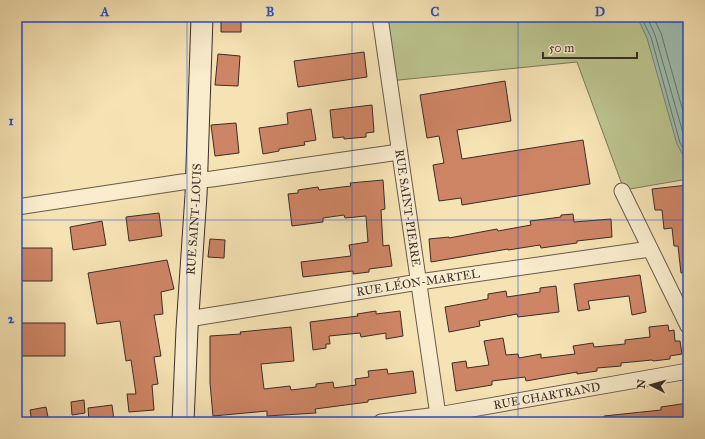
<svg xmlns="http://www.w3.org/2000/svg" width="705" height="439" font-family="'IM FELL Great Primer',serif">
<rect width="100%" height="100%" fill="#f6e3b4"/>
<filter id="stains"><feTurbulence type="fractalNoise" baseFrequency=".005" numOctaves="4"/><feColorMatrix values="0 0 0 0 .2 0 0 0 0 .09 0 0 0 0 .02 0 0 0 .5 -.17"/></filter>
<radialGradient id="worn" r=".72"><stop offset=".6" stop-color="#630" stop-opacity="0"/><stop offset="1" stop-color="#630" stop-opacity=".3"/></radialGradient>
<path fill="#bbc48e" stroke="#7b785a" d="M383,17H643L688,158V179L624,190L577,62L389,81Z"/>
<path fill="#9dbeaf" stroke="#768479" d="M637,17H688V164L677,144L647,38Z"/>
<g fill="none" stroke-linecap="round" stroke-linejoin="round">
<path stroke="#6c766b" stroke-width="1" d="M641,17L651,37L680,143L688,156
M647,17L655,35L685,140L688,146
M653,17L661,33L688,129"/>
</g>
<path fill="#ce8565" stroke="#3b2d27" d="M221,17H241V32H221Z
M364,52L367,77L298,87L294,61Z
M218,54L240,56L238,86L215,85Z
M505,81L511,121L457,130L462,159L583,140L590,184L462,205L461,198L439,201L433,165L444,163L439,136L427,138L420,95Z
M372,105L374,132L366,133V137L344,139V137L333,138L330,110Z
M311,109L316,140L304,142L305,145L279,149V151L263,154L259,128L288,124L287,113Z
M236,123L239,153L215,156L211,125Z
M383,180L385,209L381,210L383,246L389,245L392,266L369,269V272L353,274V271L303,277L301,262L351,256L349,245L368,242L366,216L345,218L344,215L323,218V222L292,226L288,194L298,193V190L318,187L319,190L342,187L351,186L350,183Z
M688,185V272L681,273L678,246H674L672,228L664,229L662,210H655L652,189Z
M159,213L162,236L129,241L126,217Z
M573,214L574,222L611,219L612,237L577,241V243L541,248L540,245L508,250V249L431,262L429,239L449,237V238L497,229L498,231L531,225L530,221L561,217V215Z
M102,221L106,245L73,250L70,227Z
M210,239L225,240L224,258L208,257Z
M17,248H52V281H17Z
M167,260L174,289L161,292L163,314L154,315L161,356L154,357L158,384L152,385L154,410L129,412L127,394H136L131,360L126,361L120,321L97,324L88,273Z
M640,275L646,312L632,315L629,296L588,301L590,309L578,311L574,284Z
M556,286L559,312L518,317L517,314L479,321L480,326L449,332L445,307L488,299V294L506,291L507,297L540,292V288Z
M376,311V314L400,311L403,336L386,339V333L361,337L360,333L329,336L330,344H326V348L313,350L310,322L358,316L357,314Z
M17,323H65V356H17Z
M668,325L669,331L674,330L675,341H680L682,354L670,356V359L653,361L652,360L621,363V366L597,368V371L577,374V372L526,381L525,377L492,381V385L456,391L452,363L466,361L467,368L489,365L484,341L503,338L506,355L518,354L519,358L541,354V358L575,354L573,346L593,343L594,347L625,344V340L650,337L649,327Z
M291,327L294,361L261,364L264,389L290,386L291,390L316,387V384L333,382L334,388L356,385L355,379L369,377L368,371L387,369L388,374L413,371L416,393L368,400V402L315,409L316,413L267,416V411L213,416L210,383V336L241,334L240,332Z
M84,400L85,413L72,415L71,402Z
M688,403V422H604V416L661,410V407Z
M112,405L114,420L89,422L88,408Z
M46,407L49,422H32L30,410Z"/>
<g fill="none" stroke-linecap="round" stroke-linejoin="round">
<g stroke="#6a5a4a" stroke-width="17">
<g id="street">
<path id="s1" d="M380,17L439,422"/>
<path d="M622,191L688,326"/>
<path d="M17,207L182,182L212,179L399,152"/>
<path id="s2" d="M188,319L419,282L650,249"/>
<path id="s3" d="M381,422L438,415L688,371"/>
</g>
</g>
<g stroke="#3b2d27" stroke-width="23">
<g id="secondary">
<path id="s4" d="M183,422L187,329L196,195L202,17"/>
</g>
</g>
<use href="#street" stroke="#f9edce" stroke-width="15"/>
<use href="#secondary" stroke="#f9edce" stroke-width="21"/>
</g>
<path fill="none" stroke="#1d4ed8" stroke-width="1" stroke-opacity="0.55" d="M187,17V422M352,17V422M518,17V422M17,220H688"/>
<g text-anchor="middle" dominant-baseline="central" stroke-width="3" stroke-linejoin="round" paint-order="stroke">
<g font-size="12" fill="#3b2d27" stroke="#f9edce">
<text stroke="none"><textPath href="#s1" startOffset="193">RUE SAINT-PIERRE</textPath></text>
<text stroke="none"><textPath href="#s4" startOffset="203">RUE SAINT-LOUIS</textPath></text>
<text stroke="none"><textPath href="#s2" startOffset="233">RUE LÉON-MARTEL</textPath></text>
<text stroke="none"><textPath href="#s3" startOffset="168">RUE CHARTRAND</textPath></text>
</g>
</g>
<rect width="705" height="439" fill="none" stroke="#f6e3b4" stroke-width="44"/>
<g transform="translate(651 385) rotate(276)" stroke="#f9edce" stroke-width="3" paint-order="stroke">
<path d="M0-3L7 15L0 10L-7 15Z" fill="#3b2d27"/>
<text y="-6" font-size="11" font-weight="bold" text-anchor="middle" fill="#3b2d27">N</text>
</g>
<path d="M543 52v6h94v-6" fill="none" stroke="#3b2d27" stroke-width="2"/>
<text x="549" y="52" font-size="12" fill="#3b2d27" stroke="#f9edce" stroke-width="3" paint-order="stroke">50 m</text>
<rect x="22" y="22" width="661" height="395" fill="none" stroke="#1d4ed8" stroke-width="1.5"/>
<g font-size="13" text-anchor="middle" font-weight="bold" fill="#1d4ed8">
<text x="105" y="16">A</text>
<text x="270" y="16">B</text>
<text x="435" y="16">C</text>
<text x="600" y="16">D</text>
<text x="11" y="125">1</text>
<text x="11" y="323">2</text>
</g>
<rect width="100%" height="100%" filter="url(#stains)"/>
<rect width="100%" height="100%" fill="url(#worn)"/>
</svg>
